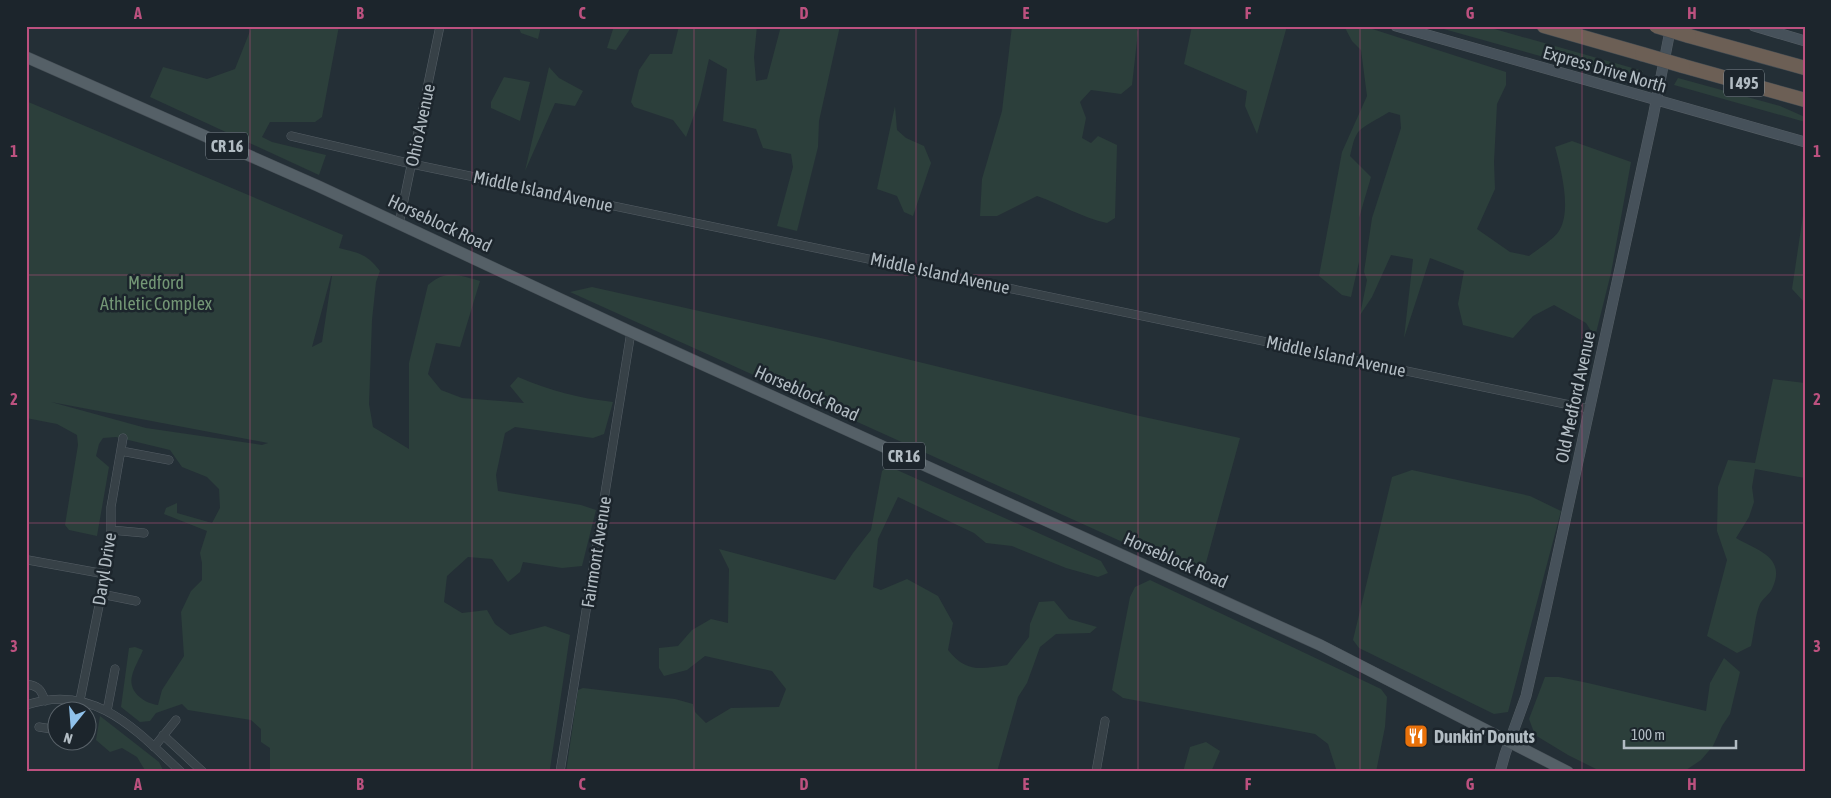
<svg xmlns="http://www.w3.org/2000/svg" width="1831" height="798" font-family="'Asap Condensed',sans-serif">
<rect width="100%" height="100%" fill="#242f36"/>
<path fill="#2c3f3b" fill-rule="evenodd" d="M252,26H339L322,117L315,122H270L262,137L272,142L326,155L319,175L150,97L163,67L207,79L235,69Z
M518,26H541L538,39L521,33Z
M614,26H632L616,50L607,48Z
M679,26H757L754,57L756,81L767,79L781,26H840L819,121L818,147L797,231L777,226L793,167L791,154L763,148L756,129L723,121L727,69L709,59L700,99L686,137L673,120L634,107L631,102L639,70L650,54H672Z
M1012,26H1135L1138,32L1132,85L1121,94L1091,90L1080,102L1086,118L1082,138L1091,143L1098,136L1117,145L1115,218L1107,223C1082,218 1061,204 1037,196L997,216H980L982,179L1002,111Z
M1192,26H1287L1257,134L1245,106L1247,91L1184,64Z
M1344,26H1363L1506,72V85L1497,104L1494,162L1495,189L1477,229L1510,252L1529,256C1537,250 1554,239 1559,231C1572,211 1561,169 1555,147L1572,141L1631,162L1611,273L1595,337L1586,323L1554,305L1533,316L1513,338L1463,325L1458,304L1464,271L1430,258L1404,338L1413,259L1391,255L1372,297L1360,315L1367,280L1364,272L1372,218L1401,128L1400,115L1389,112C1382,117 1360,127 1357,134C1353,140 1352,149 1350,156L1371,177L1359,218V262L1351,297L1342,295L1319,276L1342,152L1367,96L1361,50L1352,41Z
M1433,26H1484L1643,71L1640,84Z
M549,67L559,78L583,91L575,106L555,103L525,171Z
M504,77L530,82L520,121L491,108V102Z
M1678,78L1780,106L1805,117V122L1674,85Z
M26,101L343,235L339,248C359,253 367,254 380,271L376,282L372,320L369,404L373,427L409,449V363L428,285C446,269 459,275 480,281L460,347L436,343L428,374L441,390L462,398L524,403L510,386L518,377C551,391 578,398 613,402L604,434L593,438L515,427L505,433L496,475L498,491L581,505L596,510L582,566L562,568L523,562L520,572L508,582L492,559L468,557L447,576L444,602L462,613L487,610L495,624L510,635L545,626L570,635L550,769L547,772H270V748L261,742V729L251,720L188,710L182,704L156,713L150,721L140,722L121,707L129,648L135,647L143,650C140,658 134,667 132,676C128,692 144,703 158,705L162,690L184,656L181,612L191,591L202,580V563L200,553L207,531L164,514L166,508L177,503V513L212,523L220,508L219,489L207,477L182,467L170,450L116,437L103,438L99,444L96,456L109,467L97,536L69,530L65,525L78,445L77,435L57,424L26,418ZM332,276L322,342L312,347L331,276ZM51,402L268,443L262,445L146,428Z
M895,106L897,130L906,138L924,146L931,163L913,216L904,212L897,196L877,189Z
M1805,202V303L1792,289Z
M592,287L825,339L1135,415L1240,438L1204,570L1180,568L570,292Z
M1773,379L1805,383V478L1755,469L1752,487L1754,502L1749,517L1736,538C1758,551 1787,557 1772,589C1769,595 1762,599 1760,604C1755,615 1754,634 1751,646L1737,653L1707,636L1727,560L1717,531L1718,487L1728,460L1755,463Z
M885,468L897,470L1101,561L1108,573L1098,577L1066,568L1012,546L986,543L974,533L898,497L878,539L873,587L881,590L907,579L938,596L953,623L948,650C966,673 981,669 1007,665L1029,637L1030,624L1039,602L1054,601L1069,619L1097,627L1090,633L1056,634L1040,647L1027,683L1018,697L997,772H566L578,690L583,688L675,699L693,704L695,712L706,723L731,708L779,707L786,689L772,671L705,656L687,670L664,676L659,668V648L678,646L692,630L711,619L728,623L729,569L719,549L835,580L853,553L871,530L882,471Z
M1412,470L1530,496L1561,511L1508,712L1494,714L1359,648L1353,640L1392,477Z
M1150,580L1381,689L1387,697L1385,727L1376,772H1337L1328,744L1315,734L1123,698L1112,690L1130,597L1135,587Z
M1724,658L1740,672L1730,714L1722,726L1713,746L1701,760L1683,772H1602L1568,755L1535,735L1529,719L1545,677H1559L1588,683L1706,711L1710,683Z
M100,716L159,762L164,772H146L137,757L122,748L110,752L96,740Z
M1206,742L1220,751L1211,772H1183L1190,747Z"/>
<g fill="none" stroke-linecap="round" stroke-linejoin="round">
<g stroke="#555e65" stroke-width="9">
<path id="street" d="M291,136L412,164L1589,409
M399,224L440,26
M121,451L169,460
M111,530L144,533
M28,560L105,574
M101,594L136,601
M26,684C38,686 41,689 45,701
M80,700L107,566L111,530V507L123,438
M26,705C94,682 136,730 181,772
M107,711L115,669
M39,727L58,730
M163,735L203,772
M154,747L176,720
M560,772L631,332
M1096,772L1105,721"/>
</g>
<g stroke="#555e65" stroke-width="11">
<path id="secondary" d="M1396,26L1805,142
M1754,26L1805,41
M1500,772L1505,754L1526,696L1545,613L1653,117L1671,26"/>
</g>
<g stroke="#434c53" stroke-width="12">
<path id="primary" d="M26,57L318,186L631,332L1320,645L1568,772"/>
</g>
<g stroke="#424b52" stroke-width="15">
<path id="highway" d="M1544,26L1642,54
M1689,36L1805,68
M1683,66L1805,100"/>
</g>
<use href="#street" stroke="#374147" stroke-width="8"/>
<use href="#secondary" stroke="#46515a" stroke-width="10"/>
<use href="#primary" stroke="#556067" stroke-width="11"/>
<use href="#highway" stroke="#6c5f55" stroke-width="14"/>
<g stroke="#424b52" stroke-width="15" stroke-linecap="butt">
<path id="highway-bridge" d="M1656,26L1689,36
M1642,54L1683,66"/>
</g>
<use href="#highway-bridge" stroke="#6c5f55" stroke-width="14"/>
</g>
<path fill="none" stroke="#bc517f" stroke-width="1" stroke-opacity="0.55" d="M250,26V772M472,26V772M694,26V772M916,26V772M1138,26V772M1360,26V772M1582,26V772M26,275H1805M26,523H1805"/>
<defs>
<g id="restaurant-square" transform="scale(1.25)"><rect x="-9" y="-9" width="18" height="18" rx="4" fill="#e8710a" stroke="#1c252c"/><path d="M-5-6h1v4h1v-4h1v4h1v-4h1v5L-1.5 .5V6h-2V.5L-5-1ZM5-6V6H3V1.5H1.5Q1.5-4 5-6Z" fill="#fff"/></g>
</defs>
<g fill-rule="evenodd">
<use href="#restaurant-square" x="1416" y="736"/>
</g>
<g text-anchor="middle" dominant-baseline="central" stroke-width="5" stroke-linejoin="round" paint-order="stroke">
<g fill="#1c252c" stroke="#858f96" stroke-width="1">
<rect x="1724" y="69.5" width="40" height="27" rx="4"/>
<rect x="206" y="132.5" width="42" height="27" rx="4"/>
<rect x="883" y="442.5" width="42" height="27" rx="4"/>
</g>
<g font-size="16" font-weight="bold" fill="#b2bcc3">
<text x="1744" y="83">I 495</text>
<text x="227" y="146">CR 16</text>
<text x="904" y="456">CR 16</text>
</g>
<g font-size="18" fill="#b2bcc3" stroke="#1c252c">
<text transform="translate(1605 69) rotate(16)">Express Drive North</text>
<text transform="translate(420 125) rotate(-78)">Ohio Avenue</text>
<text transform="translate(543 191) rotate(12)">Middle Island Avenue</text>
<text transform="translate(440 223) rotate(25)">Horseblock Road</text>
<text transform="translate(940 273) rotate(12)">Middle Island Avenue</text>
<text transform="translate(1336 356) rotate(12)">Middle Island Avenue</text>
<text transform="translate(807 393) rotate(24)">Horseblock Road</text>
<text transform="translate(1575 397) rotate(-78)">Old Medford Avenue</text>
<text transform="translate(596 552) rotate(-81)">Fairmont Avenue</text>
<text transform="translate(1176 560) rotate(24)">Horseblock Road</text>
<text transform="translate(104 569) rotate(-81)">Daryl Drive</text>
</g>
<g font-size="18" fill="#739675" stroke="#1c252c">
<text x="156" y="282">Medford<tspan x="156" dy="21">Athletic Complex</tspan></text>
</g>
<g font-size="18" font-weight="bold" fill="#b2bcc3" stroke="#1c252c" text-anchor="start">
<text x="1434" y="736">Dunkin' Donuts</text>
</g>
</g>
<rect width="1831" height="798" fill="none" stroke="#1c252c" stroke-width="55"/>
<g transform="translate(72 726) rotate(197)"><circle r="24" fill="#1c252c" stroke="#586168"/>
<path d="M0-4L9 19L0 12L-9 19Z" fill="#90c2eb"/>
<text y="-8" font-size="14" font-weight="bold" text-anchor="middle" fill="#b2bcc3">N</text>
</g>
<path d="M1624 740v8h112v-8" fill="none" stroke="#b2bcc3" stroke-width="2.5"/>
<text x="1631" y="740" font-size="15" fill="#b2bcc3" stroke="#1c252c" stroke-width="4" paint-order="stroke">100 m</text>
<rect x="28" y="28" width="1776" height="742" fill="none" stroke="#bc517f" stroke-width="2"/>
<g font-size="16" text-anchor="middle" font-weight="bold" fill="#bc517f">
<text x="138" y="19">A</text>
<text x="360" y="19">B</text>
<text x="582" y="19">C</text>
<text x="804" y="19">D</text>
<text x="1026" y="19">E</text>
<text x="1248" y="19">F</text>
<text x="1470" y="19">G</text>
<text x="1692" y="19">H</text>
<text x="14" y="157">1</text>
<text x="1817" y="157">1</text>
<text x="14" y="405">2</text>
<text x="1817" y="405">2</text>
<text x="14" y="652">3</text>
<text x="1817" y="652">3</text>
<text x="138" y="790">A</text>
<text x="360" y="790">B</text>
<text x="582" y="790">C</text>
<text x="804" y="790">D</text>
<text x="1026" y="790">E</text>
<text x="1248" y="790">F</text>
<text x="1470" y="790">G</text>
<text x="1692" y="790">H</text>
</g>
</svg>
